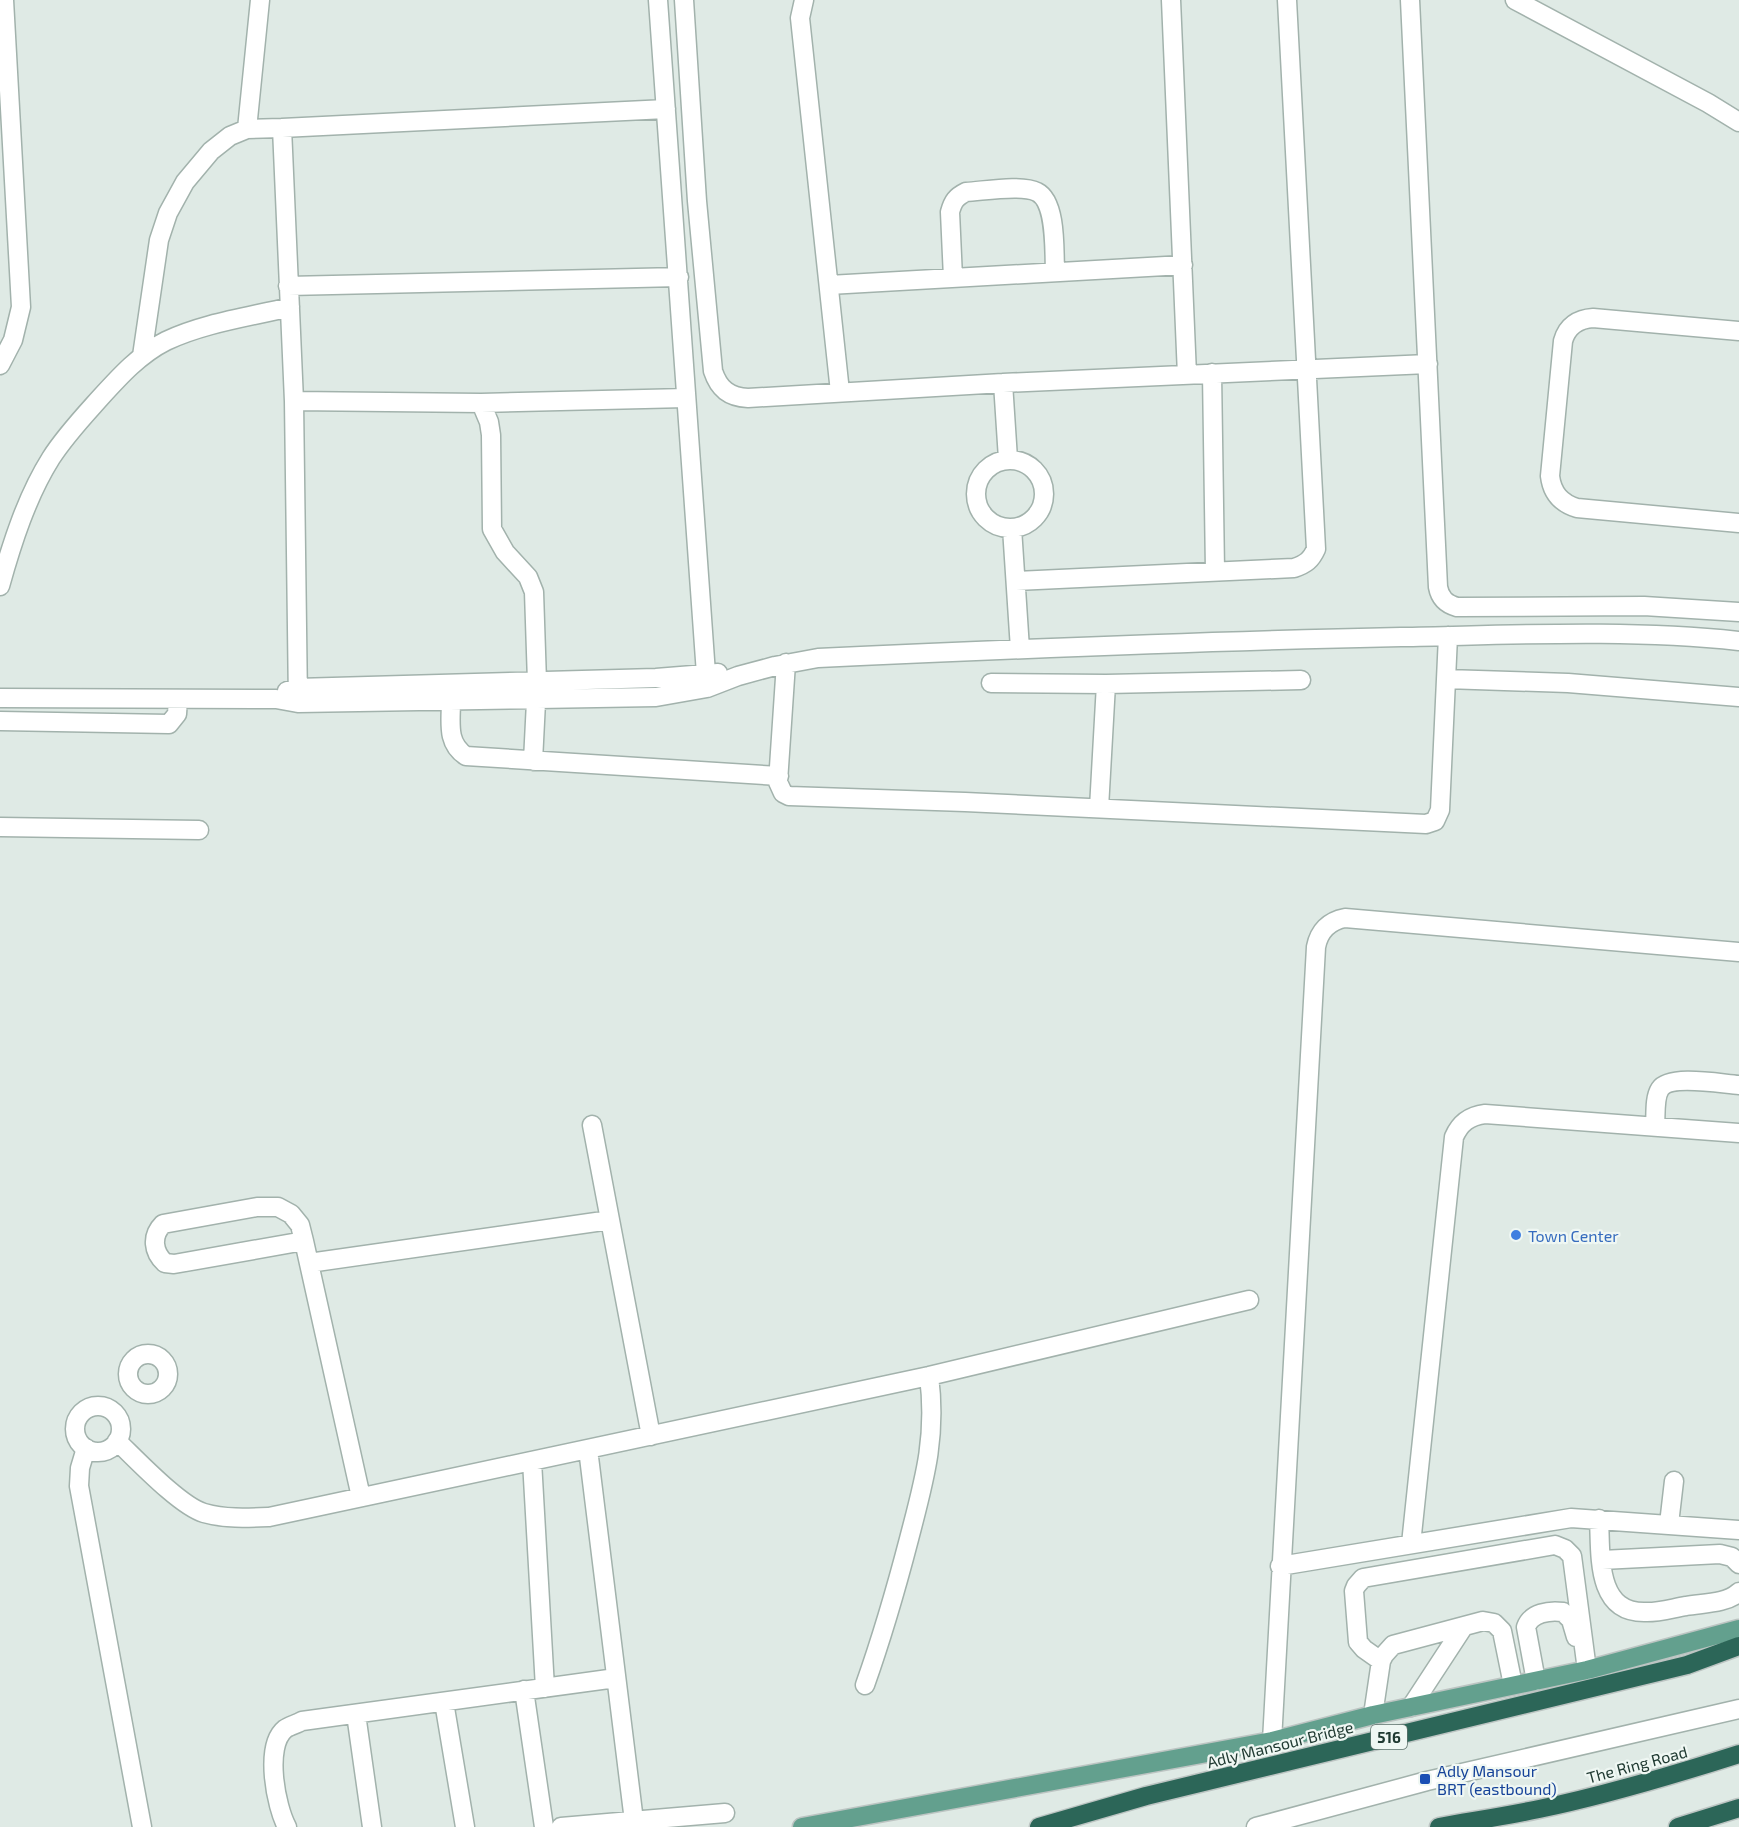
<svg xmlns="http://www.w3.org/2000/svg" width="1739" height="1827" font-family="'Exo 2',sans-serif">
<rect width="100%" height="100%" fill="#dfeae5"/>
<g fill="none" stroke-linecap="round" stroke-linejoin="round">
<g stroke="#a2b2ac" stroke-width="21">
<path id="minor" d="M658,0L706,674
M684,0L697,201L713,371C719,389 729,397 748,398L1003,383L1428,364
M804,0L800,18L840,392
M1171,0L1187,375
M1410,0L1438,587C1440,598 1446,604 1457,607L1644,606L1739,612
M1515,0L1708,103L1739,122
M282,128L666,109
M247,129L260,0
M953,278L950,212C953,201 956,197 966,192C984,191 1022,184 1037,192C1057,202 1054,252 1055,272
M829,285L1183,265
M288,286L679,277
M1739,331L1593,318C1578,319 1567,326 1563,341L1550,476C1552,493 1561,503 1577,508L1739,523
M142,356L159,240L168,213L185,182L211,151L230,136L247,129L282,128L294,401L298,703
M0,365L13,340L21,307L4,0
M1212,373L1215,571
M1003,383L1008,459
M294,401L481,403L686,398
M481,403L489,422L491,435L492,529L505,552L528,577L534,592L537,682L533,761
M976 494a34 34 0 1 1 68 0a34 34 0 1 1-68 0Z
M1012,528L1020,649
M1016,581L1294,568C1306,564 1311,560 1316,549L1287,0
M0,586C12,543 27,496 51,458C65,436 83,417 100,398C120,376 140,354 166,341C204,323 249,317 290,307
M786,663L778,782L783,793L789,796L965,802L1426,824L1435,821L1440,810L1448,636
M1446,679L1568,683L1739,697
M991,683L1106,684L1301,680
M287,691L297,688L656,678L718,673
M0,698L276,699L298,703L656,697L707,688L738,676L775,666L818,658C1013,649 1207,641 1401,637C1514,635 1626,629 1739,641
M451,700C451,722 446,743 466,756L779,776
M0,721L169,724L177,714L178,699
M1099,808L1106,684
M0,827L199,830
M592,1125L651,1436
M1655,1127C1656,1116 1654,1098 1660,1089C1670,1074 1722,1084 1739,1085
M304,1241L174,1264L165,1263C153,1252 151,1236 163,1224L257,1207H278L291,1214L300,1225L304,1241L361,1497
M309,1263L610,1220
M128 1374a20 20 0 1 1 40 0a20 20 0 1 1-40 0Z
M75 1429a23 23 0 1 1 46 0a23 23 0 1 1-46 0Z
M117,1441C136,1459 180,1506 204,1513C225,1519 246,1518 269,1517L929,1376L1249,1300
M86,1448L80,1468L79,1486L142,1827
M588,1449L634,1821
M532,1461L545,1688
M1599,1519C1601,1553 1595,1612 1644,1612C1658,1613 1673,1608 1686,1606C1702,1603 1726,1604 1739,1592
M1669,1524L1674,1481
M1411,1544L1454,1137C1460,1123 1469,1116 1485,1114L1739,1133
M1602,1560L1720,1554L1732,1557L1739,1564
M1280,1566L1571,1518L1739,1530
M1381,1661L1364,1649L1358,1642L1354,1591L1356,1586L1363,1578L1555,1545L1565,1549L1572,1556L1587,1670
M1536,1681L1526,1627C1531,1613 1549,1610 1563,1612L1571,1620L1576,1637
M865,1685C882,1637 896,1589 909,1539C924,1481 937,1438 929,1376
M524,1690L544,1827
M444,1702L465,1827
M1411,1707L1464,1626
M356,1714L372,1827
M1373,1715L1381,1661L1384,1655L1393,1645L1483,1621L1494,1623L1502,1631L1513,1685
M1272,1741L1316,947C1319,931 1329,921 1345,918L1739,952
M287,1827C276,1807 264,1746 285,1729C289,1726 297,1724 302,1721L616,1678
M561,1827L725,1813
M1256,1827L1427,1781L1739,1709"/>
</g>
<g stroke="#bcc4c2" stroke-width="21">
<path id="major" d="M802,1827L1272,1741L1373,1715L1587,1670L1739,1629"/>
</g>
<g stroke="#bcc4c2" stroke-width="21">
<path id="highway" d="M1039,1827L1146,1796L1687,1665L1739,1646
M1439,1827C1472,1821 1506,1816 1539,1809C1607,1795 1673,1775 1739,1754
M1678,1827L1739,1808"/>
</g>
<use href="#minor" stroke="#fff" stroke-width="18"/>
<use href="#major" stroke="#63a08e" stroke-width="18"/>
<use href="#highway" stroke="#2c6658" stroke-width="18"/>
</g>
<circle fill="#3f7fe0" stroke="#eff7f3" stroke-width="2" cx="1516" cy="1235" r="6"/>
<rect fill="#1a4fb4" stroke="#eff7f3" stroke-width="2" x="1419" y="1773" width="12" height="12" rx="3"/>
<g text-anchor="middle" dominant-baseline="central" stroke-width="4.5" stroke-linejoin="round" paint-order="stroke">
<rect fill="#eff7f3" stroke="#5e736c" stroke-width="1.5" x="1371" y="1725" width="36" height="24" rx="4.5"/>
<g font-size="15" font-weight="bold" fill="#203a32">
<text x="1389" y="1737">516</text>
</g>
<g font-size="16" fill="#366cbe" stroke="#eff7f3" text-anchor="start">
<text x="1528" y="1235">Town Center</text>
</g>
<g font-size="16" fill="#203a32" stroke="#eff7f3">
<text transform="translate(1280 1744) rotate(-14)">Adly Mansour Bridge</text>
<text transform="translate(1637 1764) rotate(-15)">The Ring Road</text>
</g>
<g font-size="16" fill="#164399" stroke="#eff7f3" text-anchor="start">
<text x="1437" y="1770">Adly Mansour<tspan x="1437" dy="18">BRT (eastbound)</tspan></text>
</g>
</g>
</svg>
